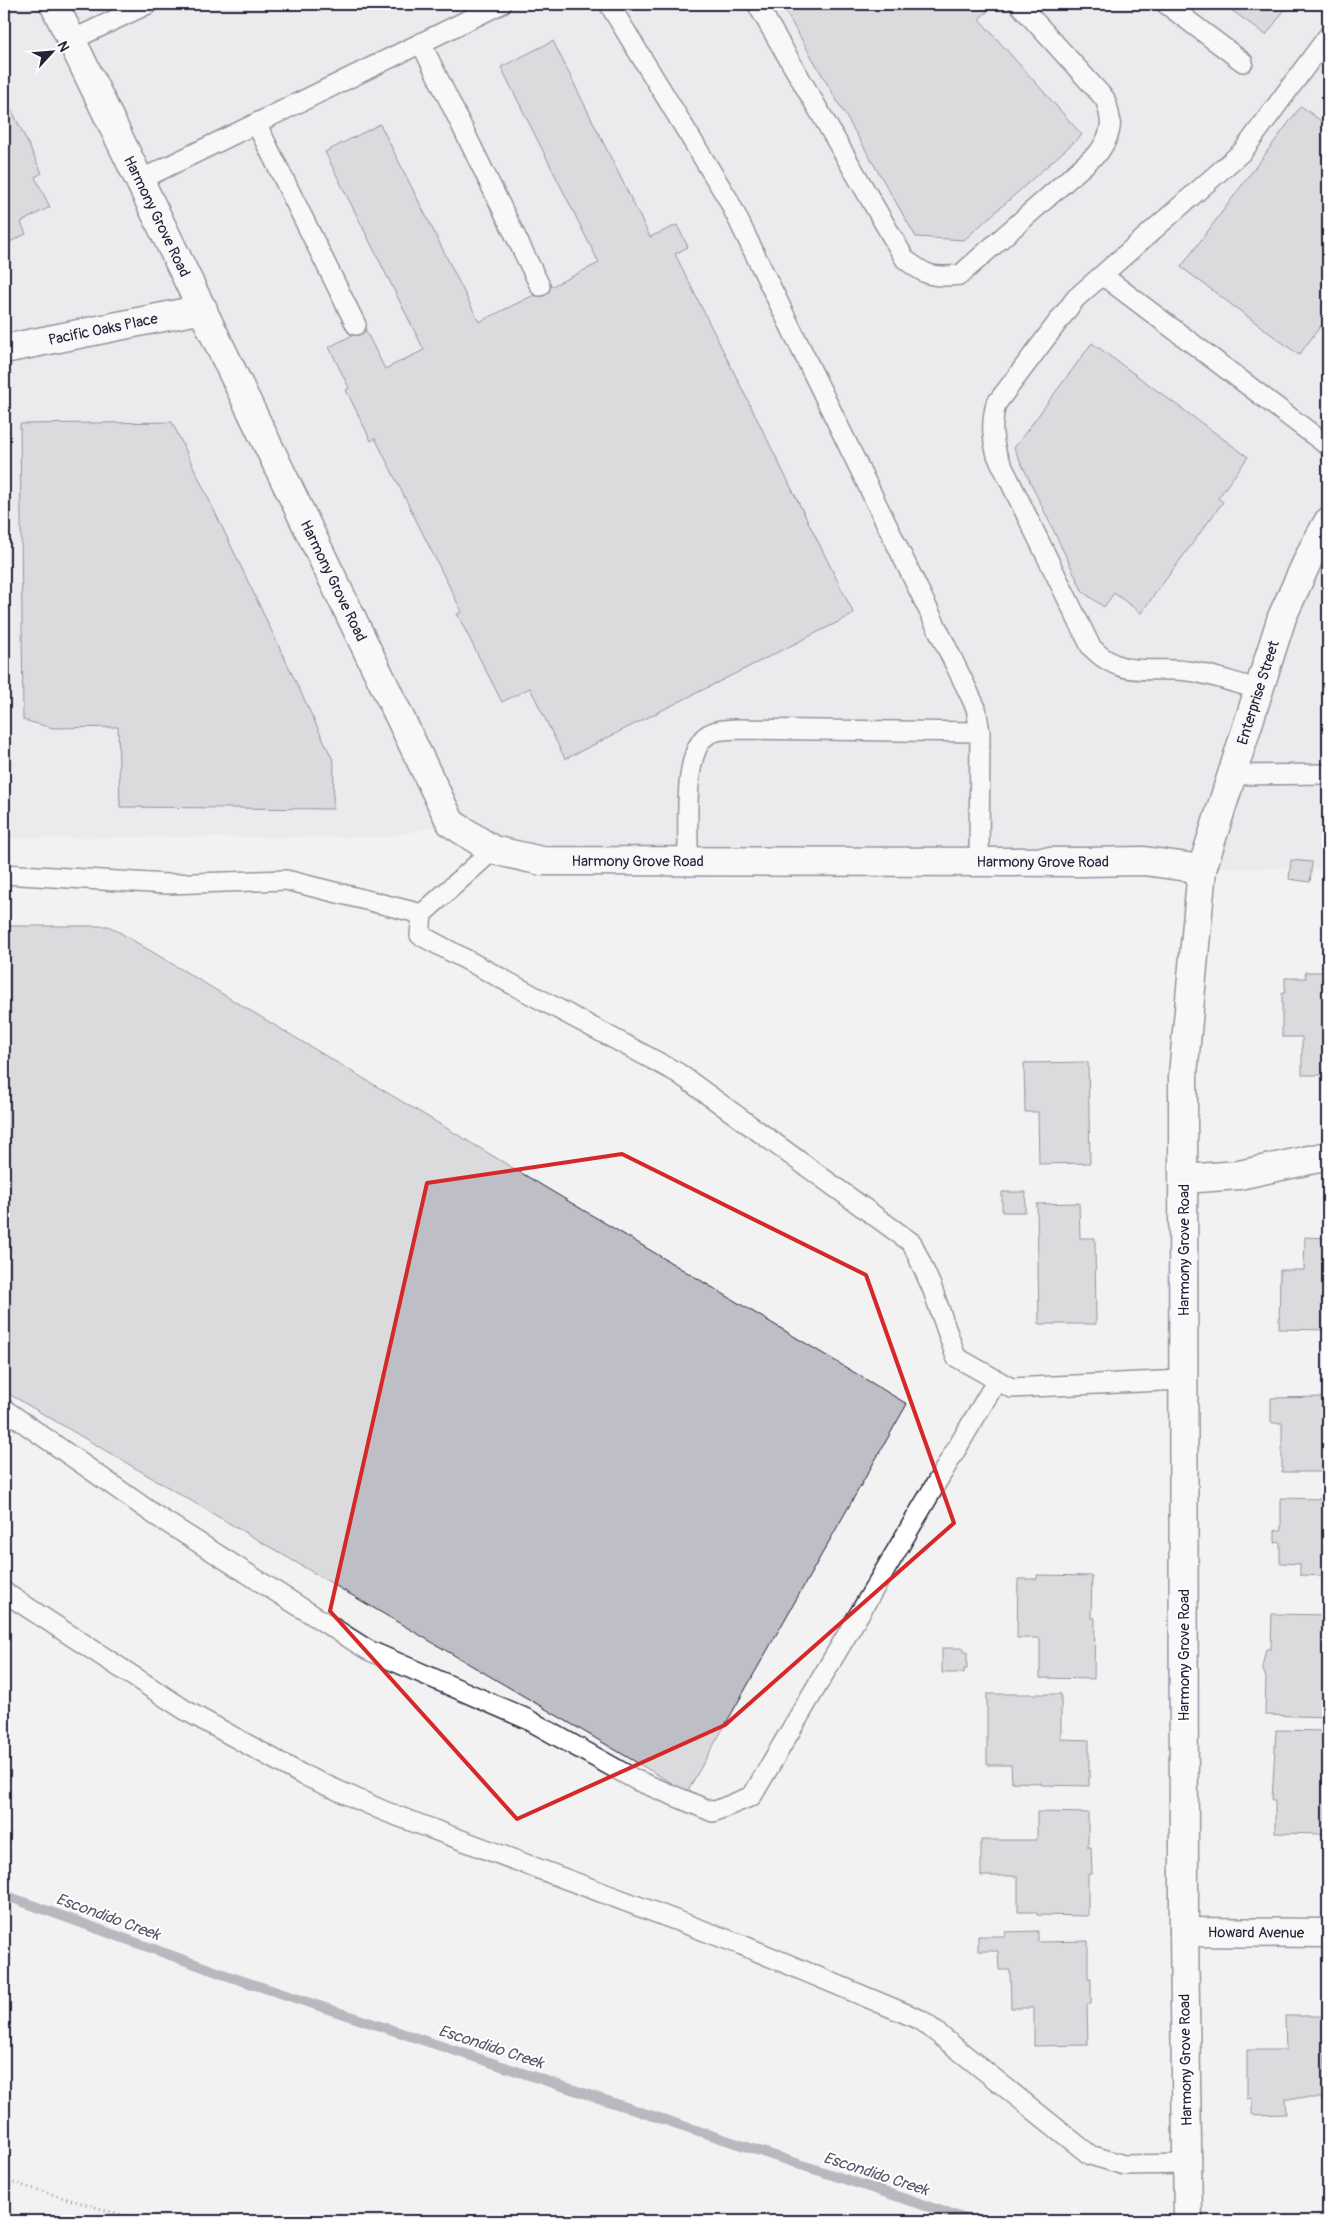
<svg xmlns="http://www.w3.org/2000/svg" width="1332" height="2225" font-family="Pangolin,sans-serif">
<rect width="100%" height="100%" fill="#f2f2f3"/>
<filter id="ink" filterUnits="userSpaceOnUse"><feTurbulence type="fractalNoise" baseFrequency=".02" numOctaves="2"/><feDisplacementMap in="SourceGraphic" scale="10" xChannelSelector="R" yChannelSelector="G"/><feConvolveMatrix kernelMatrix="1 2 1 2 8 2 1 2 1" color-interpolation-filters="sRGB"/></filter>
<g filter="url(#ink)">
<path fill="#e2e2e6" d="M4,4H1328V869L542,861L451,823L388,837L4,838Z"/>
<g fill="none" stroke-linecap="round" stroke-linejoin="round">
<path stroke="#727282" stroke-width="10" d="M4,1895L231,1977L972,2221"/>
</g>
<path fill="#bebec6" stroke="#22223b" d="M781,4H982L988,11L979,19L1082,135L964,240L916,237Z
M1223,4H1289L1266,35Z
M553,41L650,237L677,225L688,247L675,254L854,614L565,759L530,688L502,702L457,614L462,612L375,438L371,441L346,390L349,388L329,347L365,329L385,369L424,350L325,152L380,124L479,322L599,263L501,67Z
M10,106L42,173L35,177L50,207L21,222L26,234L4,245V110Z
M1301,106L1328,126V316L1299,355L1181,267Z
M1092,343L1248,457L1218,498L1223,502L1141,613L1114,593L1104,607L1083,592L1014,448Z
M172,422L334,762L333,809L120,807L118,727L53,728L23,720L20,424Z
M1291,860L1312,862L1310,882L1289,879Z
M4,926H109L907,1404L687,1792L4,1391Z
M1326,952H1328V1075H1302V1037H1282V993H1285V978H1306L1305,972H1325Z
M1088,1062L1090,1163L1039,1164L1038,1112H1025L1024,1063Z
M1002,1192H1026L1025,1212H1002Z
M1079,1203L1080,1238H1095L1096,1324H1039L1037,1204Z
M1305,1237L1328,1238V1330L1279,1329L1280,1270H1304Z
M1328,1397V1472H1282V1423H1271V1398Z
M1324,1496H1328V1547H1325L1324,1576L1300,1575V1564L1280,1563V1542L1275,1543V1530H1281V1498L1323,1499Z
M1037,1575L1092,1576L1091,1618H1095L1094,1679L1040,1678V1638H1017L1018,1579H1037Z
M1272,1614L1328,1615V1717L1265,1715L1266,1678L1263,1670V1662L1266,1649H1271Z
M942,1648H964V1652H967V1669H964V1673H942Z
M987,1694H1061V1739L1089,1740V1786L1041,1785V1783L1012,1782L1011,1765H987Z
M1276,1730L1327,1731L1326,1773H1328V1802H1326L1325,1834L1275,1833V1800H1272Z
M1037,1812L1088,1813V1847H1091L1092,1874H1088V1916L1037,1915L1036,1912H1018V1876H981V1840H1037Z
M1038,1931V1942L1088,1941V1978H1091V2004H1087L1088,2045L1034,2046V2008H1011L1010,1970H999L998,1951H978V1936H1005V1932Z
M1285,2016H1324L1325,2098H1285L1286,2114L1252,2115V2098L1247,2099V2050H1286Z"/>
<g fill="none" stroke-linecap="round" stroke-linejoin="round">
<g stroke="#22223b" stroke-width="22">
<path id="service" d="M609,4L728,199L966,687L976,708L980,732L979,862
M757,4L905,259C926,276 933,278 960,275L1099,152C1113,132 1113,122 1105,99L1019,4
M1166,4L1243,62
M72,40L148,4
M421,43L540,286
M256,123L356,325
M140,180L501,4
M1102,275L1328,446
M1258,689C1237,684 1216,676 1195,672C1153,664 1124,682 1091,647L997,455C992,437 991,423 996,404L1076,298L1243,151L1328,36
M1232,775L1328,774
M493,850L422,914L420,935L678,1073L912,1243L932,1288L956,1357L1011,1388L1183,1380
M688,862C689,833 681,749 709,734C717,729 727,730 736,729L980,732
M4,874L167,884L286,880L422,914
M4,1409L155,1515L368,1650L527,1719L636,1780L713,1812L752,1796L997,1380
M4,1592L185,1710L301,1774L384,1811L742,1945L921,2020L1090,2155L1124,2165L1188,2164"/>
</g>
<g stroke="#22223b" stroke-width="31">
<g id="minor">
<path id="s1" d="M4,349L203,309"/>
<path d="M1184,1179L1239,1175L1328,1156"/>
</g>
</g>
<g stroke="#22223b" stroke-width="31">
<g id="tertiary">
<path id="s2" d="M54,4L451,823L493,850L542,861L1082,862L1144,861L1202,869"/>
<path id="s3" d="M1184,1932L1328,1933"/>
<path id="s4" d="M1188,2221L1184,1932L1183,1075L1202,869L1282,617L1313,549L1328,522"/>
</g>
</g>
<path stroke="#22223b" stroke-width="3" stroke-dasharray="1 4" stroke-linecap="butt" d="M4,2180L142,2221"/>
<use href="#service" stroke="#fff" stroke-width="19"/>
<use href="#minor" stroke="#fff" stroke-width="28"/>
<use href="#tertiary" stroke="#fff" stroke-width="28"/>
</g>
</g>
<path d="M0 0H1332V2225H0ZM622,1154L866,1275L954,1523L725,1725L517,1819L330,1611L427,1183Z" fill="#f2f2f3" fill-opacity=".55" fill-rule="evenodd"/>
<path fill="none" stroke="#d62828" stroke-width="4" stroke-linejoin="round" d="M622,1154L866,1275L954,1523L725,1725L517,1819L330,1611L427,1183Z"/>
<g text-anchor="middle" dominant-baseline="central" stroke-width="4" stroke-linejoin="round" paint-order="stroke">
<g font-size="15" fill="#22223b" stroke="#fff">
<text stroke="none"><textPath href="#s2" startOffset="236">Harmony Grove Road</textPath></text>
<text stroke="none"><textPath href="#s1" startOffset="101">Pacific Oaks Place</textPath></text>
<text stroke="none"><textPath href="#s2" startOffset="641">Harmony Grove Road</textPath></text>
<text stroke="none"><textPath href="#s4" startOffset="1538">Enterprise Street</textPath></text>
<text stroke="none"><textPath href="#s2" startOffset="1106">Harmony Grove Road</textPath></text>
<text stroke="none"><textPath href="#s2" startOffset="1511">Harmony Grove Road</textPath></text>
<text transform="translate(1184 1250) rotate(-90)">Harmony Grove Road</text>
<text transform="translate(1184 1655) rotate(-90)">Harmony Grove Road</text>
<text stroke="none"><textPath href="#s3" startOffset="72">Howard Avenue</textPath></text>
<text transform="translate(1186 2060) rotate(-91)">Harmony Grove Road</text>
</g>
<g font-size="16" font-style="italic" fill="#58586b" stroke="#fff">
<text transform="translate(108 1917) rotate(20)">Escondido Creek</text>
<text transform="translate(491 2047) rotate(18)">Escondido Creek</text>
<text transform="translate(876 2174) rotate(18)">Escondido Creek</text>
</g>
</g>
<rect width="1332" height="2225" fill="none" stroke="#fff" stroke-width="20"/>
<rect x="10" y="10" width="1312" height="2205" fill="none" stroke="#22223b" stroke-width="2" filter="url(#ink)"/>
<g transform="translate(52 52) rotate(64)" stroke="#ffffff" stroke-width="4" paint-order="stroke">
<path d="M0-4L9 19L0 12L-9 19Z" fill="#22223b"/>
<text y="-8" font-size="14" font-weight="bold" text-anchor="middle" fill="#22223b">N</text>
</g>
</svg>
